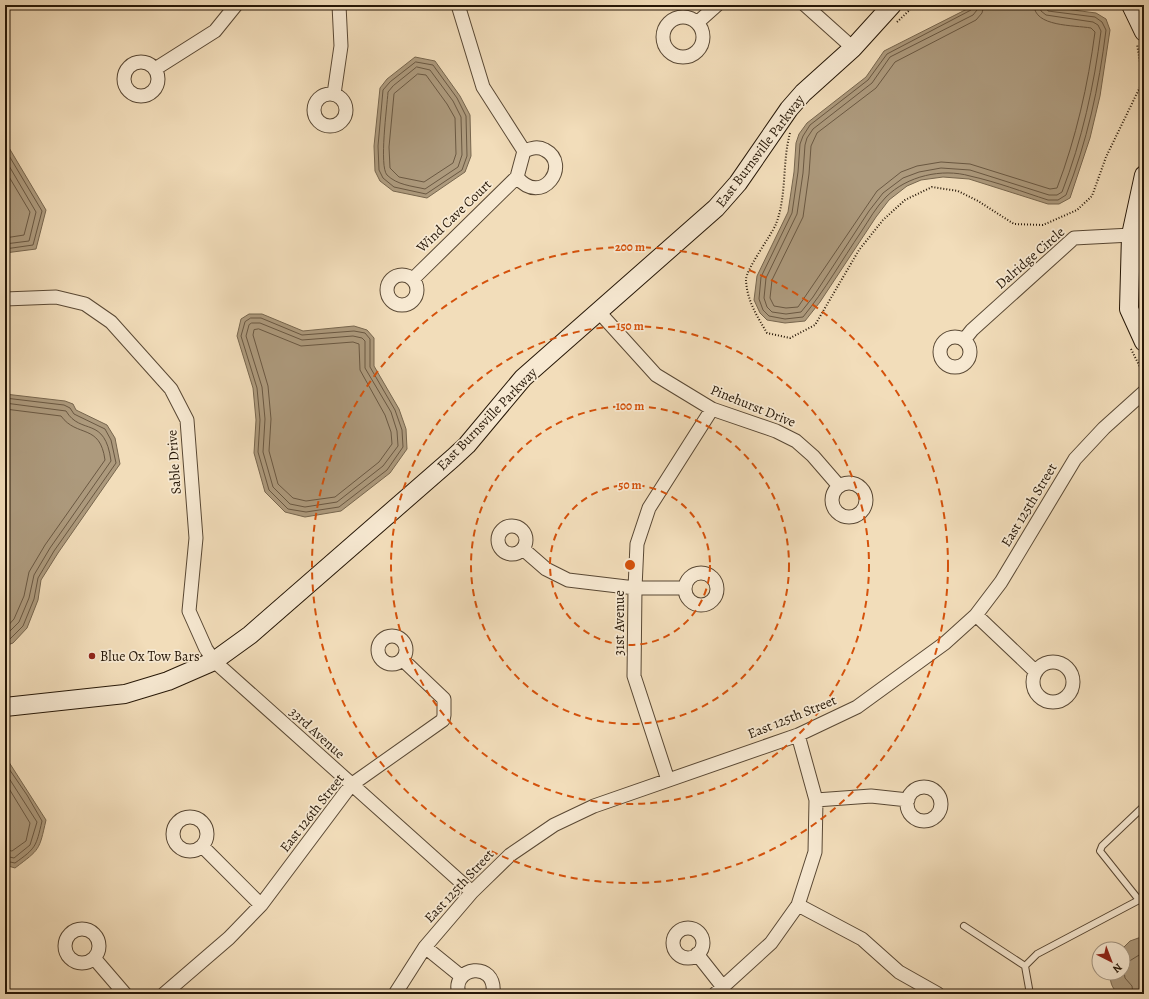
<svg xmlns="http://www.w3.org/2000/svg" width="1149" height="999" font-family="Alegreya,serif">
<rect width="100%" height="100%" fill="#f2ddba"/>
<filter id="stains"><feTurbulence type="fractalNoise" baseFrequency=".005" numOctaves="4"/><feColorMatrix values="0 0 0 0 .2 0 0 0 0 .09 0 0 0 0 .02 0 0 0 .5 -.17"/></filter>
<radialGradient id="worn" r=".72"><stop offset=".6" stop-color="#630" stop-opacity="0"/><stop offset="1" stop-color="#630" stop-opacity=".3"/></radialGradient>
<path fill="#ad9a7d" stroke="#77664e" d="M975,5H1035L1096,13L1106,19L1110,30L1100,96L1090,138L1070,198L1059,204H1048L969,179L943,177L921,180L907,186L889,200L876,217L820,302L805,321L785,323L767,320L760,313L754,300L757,276L788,212L794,172L796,143L799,134L807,123L866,77L884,51Z
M415,57L435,61L460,96L470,115L471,156L465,172L427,198L393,191L380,181L375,171L374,146L380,88L387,79Z
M5,141L46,210L36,249L5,253Z
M249,314H262L303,331L354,326L367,330L374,338V366L399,409L406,429L407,449L390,473L341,511L305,517L285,512L265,492L254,453L256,420L253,388L237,336L241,319Z
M5,394L65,401L73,404L76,410L107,425L115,438L120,464L58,553L41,580L38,600L27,628L13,643L5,646Z
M5,756L46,820C39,851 40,849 15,868L5,865Z
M1144,936V994C1125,994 1110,998 1110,973H1123L1122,949L1130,941Z"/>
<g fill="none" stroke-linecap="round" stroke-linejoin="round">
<path stroke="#6a5842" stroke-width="1" d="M973,5L971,10L887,54L868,80L810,125L803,136L800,144L798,172L792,213L761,277L759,299L763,310L769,316L785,319L803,317C825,290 842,260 861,232C869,220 876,207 886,197C907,176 942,168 970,176C997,182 1023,192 1048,200H1058L1066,195C1087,142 1099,87 1106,30L1102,22L1095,17L1048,11L1045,5
M978,5L977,10L973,15L890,57L872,83L813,129L807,138L805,145L803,173L797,214L766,278L764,298L767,307L772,312L786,314L801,312L813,297L869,211L883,193L903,178L919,172L941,168L970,170L1049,195H1057L1062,192C1082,140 1094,86 1101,31L1098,25L1093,22L1046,15L1041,11L1040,5
M984,5L982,13L976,20L895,62L876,88L817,133L811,146L809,174L803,217L772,280L770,298L774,306L786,308L798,307L877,191L901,172L917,166L941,162L970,164L1050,189L1057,188C1076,138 1088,85 1095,32L1091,28C1074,25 1034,27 1034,5
M416,62L433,65L457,98L466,116L467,156L462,170L426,194L394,187L383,178L379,170L378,146L383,90L390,82Z
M417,67L430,70L453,101L461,117L462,155L458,167L425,189C412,186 397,185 387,175C379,166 387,107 388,92L393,86Z
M418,74L426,75L447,104L455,118L456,154L453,163L424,182L399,177L390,168L389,147L394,94Z
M5,149L42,211L33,245L5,249
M5,159L36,212L29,241L5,244
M5,170L30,212L24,235L5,238
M251,318H261L302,335L354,331L365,333L370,339V367L395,410L402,430L403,447L387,470L339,507L306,512L288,509L269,490L258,452L260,420L257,388L241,336L245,322Z
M252,323H260L302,340L353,336L362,338L365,341V368L391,412L397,431L398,446L383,466L337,502L305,507L290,504L273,487L263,452L265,419L262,387L246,336L249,325Z
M259,329L301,346L353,342L359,344L360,370L385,415L391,432L392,444L379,462L335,497L306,501L293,498L278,484L269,451L271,419L268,386L253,335L254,330Z
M5,398L64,405L70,408L74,414L105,429L111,440L116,463L54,551L38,578L34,599L23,626L10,639L5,642
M5,403L66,411C81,436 105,415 111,461L50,548L34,575L29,598L19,622L5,636
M5,409L61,416C77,438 100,423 105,460L45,545L29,572L24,596L14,619L5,629
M5,763L27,795L42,821C36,847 36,848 15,863L5,861
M5,772L37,822L30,845L14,858L5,856
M5,782L30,823L26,841L12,851L5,850
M1133,994L1132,986L1125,978L1123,965L1144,952"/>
<g stroke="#594834" stroke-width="8">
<path id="lane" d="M1144,806L1102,846L1100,851L1139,900L1144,903
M964,926L1025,966
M1030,994L1025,966L1037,954L1139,900"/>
</g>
<g stroke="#594834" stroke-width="15">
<path id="street" d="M805,5L853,48
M663 37a20 20 0 1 1 40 0a20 20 0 1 1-40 0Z
M698,22L717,5
M124 79a17 17 0 1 1 34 0a17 17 0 1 1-34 0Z
M155,69L215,31L236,5
M334,94L341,46L339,5
M314 110a16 16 0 1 1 32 0a16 16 0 1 1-32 0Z
M517,177C542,208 572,164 545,150C538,146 532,148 524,151
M387 290a15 15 0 1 1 30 0a15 15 0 1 1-30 0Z
M413,279L517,177L524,151L483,87L458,5
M5,299L56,297L85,304L111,322L171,389L187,420L196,538L189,611L206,649L214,661L472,892
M599,312L656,375L712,409L776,431L796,441L813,456L839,486
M940 352a15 15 0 1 1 30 0a15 15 0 1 1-30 0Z
M964,340L972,330L1074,238L1131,235
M832 500a17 17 0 1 1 34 0a17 17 0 1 1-34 0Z
M498 540a14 14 0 1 1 28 0a14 14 0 1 1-28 0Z
M523,549L546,569L568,580L635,588H685
M685 589a16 16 0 1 1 32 0a16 16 0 1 1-32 0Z
M976,615L1036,672
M378 650a14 14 0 1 1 28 0a14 14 0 1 1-28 0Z
M1033 682a20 20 0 1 1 40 0a20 20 0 1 1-40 0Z
M668,780L634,676L635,588L637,544L649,508L712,409
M907 804a17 17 0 1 1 34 0a17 17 0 1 1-34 0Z
M816,800L871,796L908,800
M173 834a17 17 0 1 1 34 0a17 17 0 1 1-34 0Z
M202,846L261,905
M798,905L862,939L899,972L938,994
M673 943a15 15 0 1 1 30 0a15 15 0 1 1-30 0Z
M65 946a17 17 0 1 1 34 0a17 17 0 1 1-34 0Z
M425,947L462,977
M697,954L723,987
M94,958L125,994
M164,994L229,938L261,905L351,785L443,720L444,715V699L403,660
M395,994L425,947L472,892L510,855L554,825L594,806L798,735L857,707L945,643L976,615L1001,582L1075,459L1104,428L1144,392
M459,994C450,967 497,959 493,994
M715,994L771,943L798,905L815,852L816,800L798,735"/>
</g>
<g stroke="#261707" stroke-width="20">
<path id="secondary" d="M1131,5L1144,32
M1144,175L1131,235L1129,309L1144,342
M5,707L125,694L168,681L214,661L250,635L453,458L467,445L523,378L716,208L738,183L789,109L803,93L853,48L892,5"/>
</g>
<path stroke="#261707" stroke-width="2" stroke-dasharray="1 2" stroke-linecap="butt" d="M897,22L915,5
M1139,90L1144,97
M790,133C782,163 787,195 776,224C771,236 746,269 746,280C747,301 757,316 767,333L790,338L815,325L859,250L883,220L905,200L932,187L958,191L978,201L1014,224L1043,225L1077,210L1092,196L1106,157L1141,85L1142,74L1137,44
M1140,162L1144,146
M1131,349L1144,375"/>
<use href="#lane" stroke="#f7e9d2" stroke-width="6"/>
<use href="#street" stroke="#f7e9d2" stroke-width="13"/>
<use href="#secondary" stroke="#f7e9d2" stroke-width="18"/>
</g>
<g fill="none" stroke="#d5520c" stroke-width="2" stroke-dasharray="7 5">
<circle cx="630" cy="565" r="80"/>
<circle cx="630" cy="565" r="159"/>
<circle cx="630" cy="565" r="239"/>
<circle cx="630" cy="565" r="318"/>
</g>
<circle fill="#8f2418" stroke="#f7e9d2" stroke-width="1.5" cx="92" cy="656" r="4"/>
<g text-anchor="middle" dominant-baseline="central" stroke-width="3.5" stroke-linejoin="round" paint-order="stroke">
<g font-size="14" fill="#261707" stroke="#f7e9d2">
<text transform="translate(760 151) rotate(-53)">East Burnsville Parkway</text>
<text transform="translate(454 216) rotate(-44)">Wind Cave Court</text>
<text transform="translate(1030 258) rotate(-41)">Dalridge Circle</text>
<text transform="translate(753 406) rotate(22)">Pinehurst Drive</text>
<text transform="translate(487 419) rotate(-46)">East Burnsville Parkway</text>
<text transform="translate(174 462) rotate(-94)">Sable Drive</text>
<text transform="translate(1029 505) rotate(-59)">East 125th Street</text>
<text transform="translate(619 623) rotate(-90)">31st Avenue</text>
<text transform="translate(792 717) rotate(-22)">East 125th Street</text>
<text transform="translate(317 733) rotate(42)">33rd Avenue</text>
<text transform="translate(312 813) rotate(-52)">East 126th Street</text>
<text transform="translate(459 886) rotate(-47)">East 125th Street</text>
</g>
<g font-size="14" fill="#261707" stroke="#f7e9d2" text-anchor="start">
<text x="100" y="656">Blue Ox Tow Bars</text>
</g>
</g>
<circle cx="630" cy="565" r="6" fill="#d5520c" stroke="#f7e9d2" stroke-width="2"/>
<g font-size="12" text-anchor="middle" font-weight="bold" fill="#d5520c" stroke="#f7e9d2" stroke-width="3.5" stroke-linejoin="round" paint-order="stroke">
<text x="630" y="251">200 m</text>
<text x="630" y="330">150 m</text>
<text x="630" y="410">100 m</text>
<text x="630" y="489">50 m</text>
</g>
<rect width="1149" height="999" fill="none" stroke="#f2ddba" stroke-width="20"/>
<rect x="6" y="6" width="1137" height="987" fill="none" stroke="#261707" stroke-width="2"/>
<rect x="10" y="10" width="1129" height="979" fill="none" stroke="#261707"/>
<g transform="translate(1111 961) rotate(138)"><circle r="19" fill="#f7e9d2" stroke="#a39581"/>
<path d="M0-3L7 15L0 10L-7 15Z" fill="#8f2418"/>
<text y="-6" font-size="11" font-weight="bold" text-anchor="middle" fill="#261707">N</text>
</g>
<rect width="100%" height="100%" filter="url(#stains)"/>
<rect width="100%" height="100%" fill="url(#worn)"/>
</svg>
